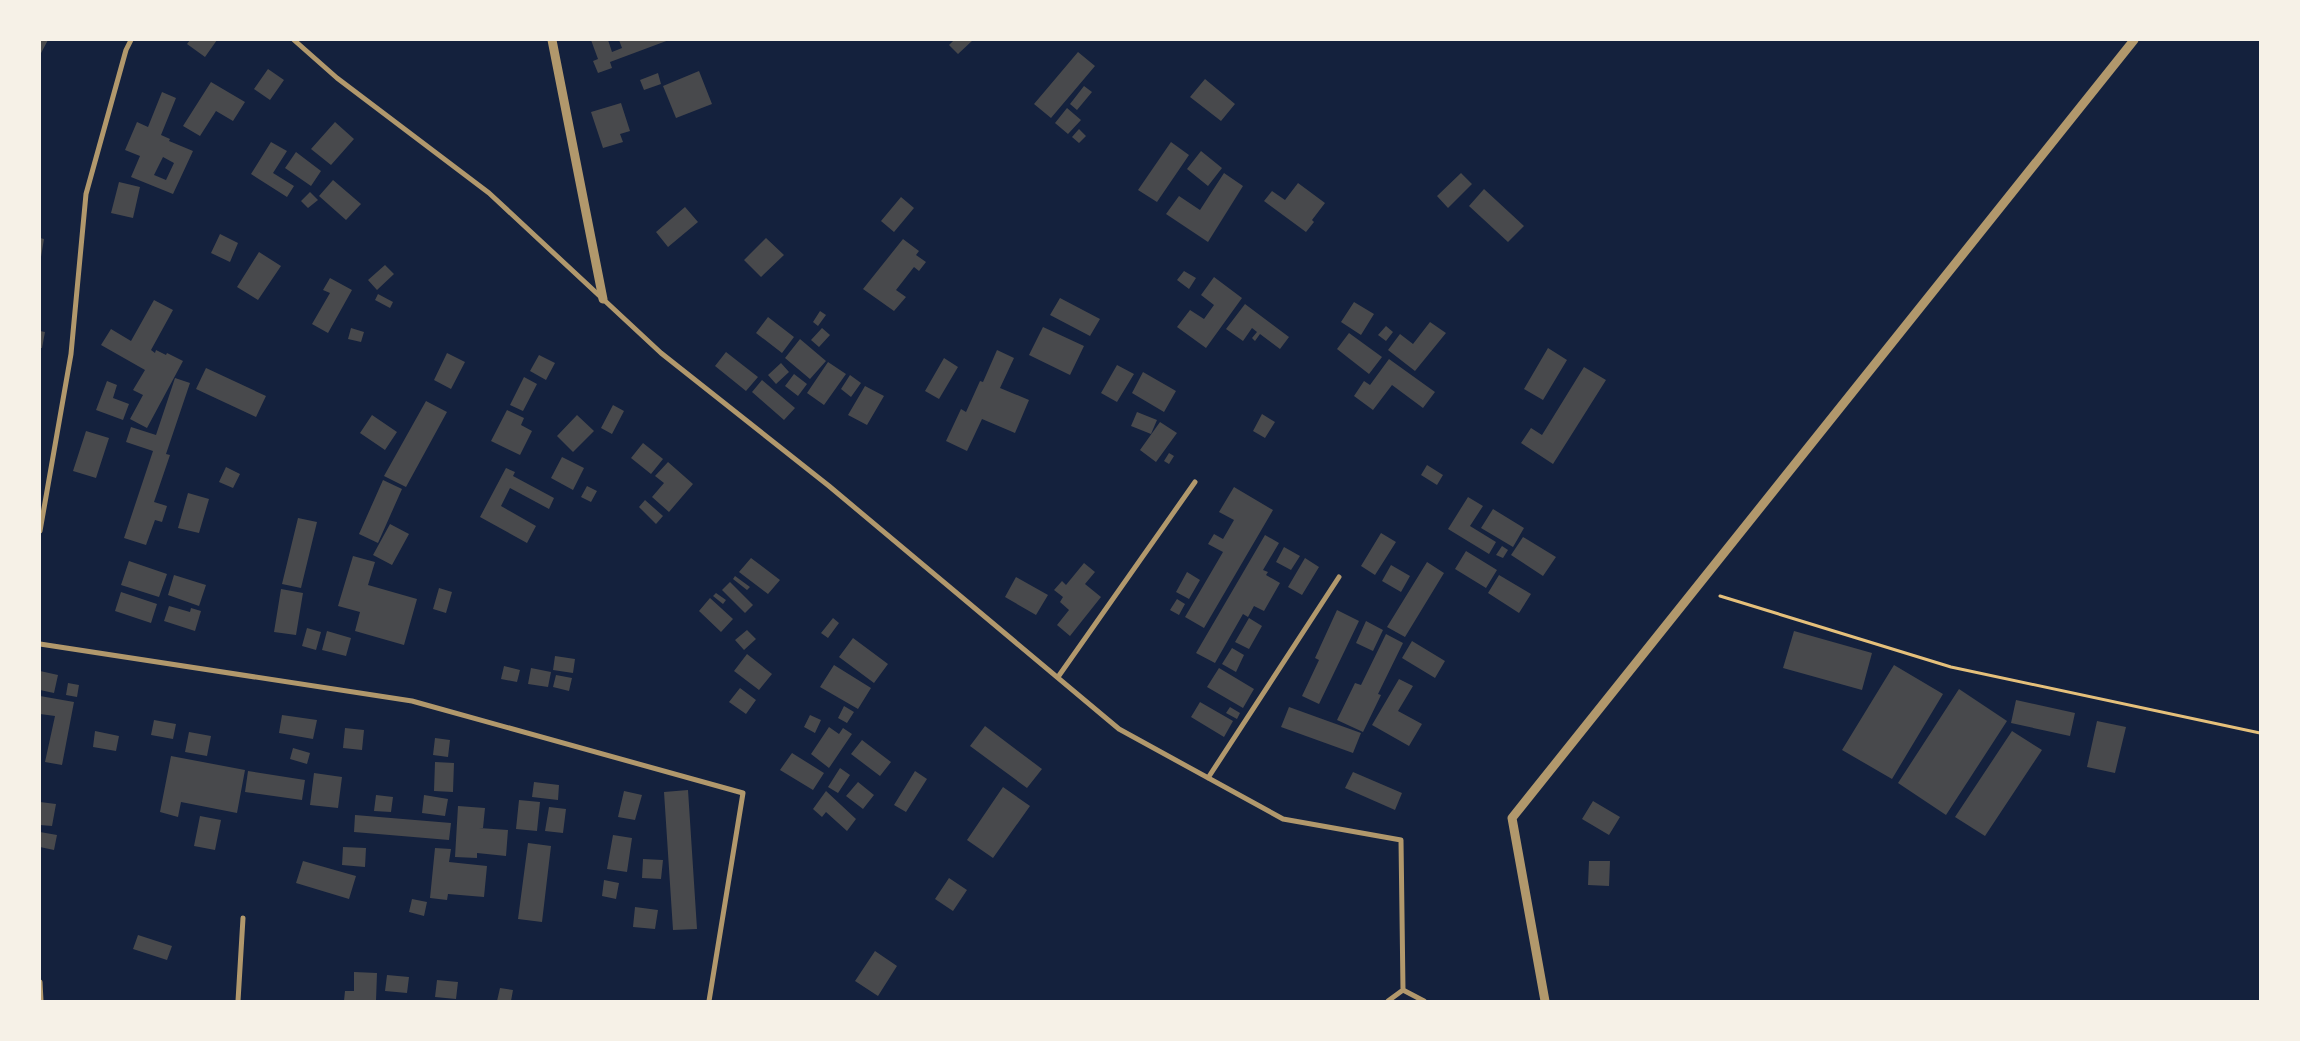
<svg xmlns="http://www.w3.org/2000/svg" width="2300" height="1041" font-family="'Source Sans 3',sans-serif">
<rect width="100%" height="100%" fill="#14213d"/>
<path fill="#48494c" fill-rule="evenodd" d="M40,40H48L40,55Z
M190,40H217L205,57L187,44Z
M591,40H608L612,52L622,48L619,40H669L610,62L612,68L598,73L593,61L598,59Z
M954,40H973L958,54L949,45Z
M1078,52L1095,66L1051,118L1034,104Z
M268,69L284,80L270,100L254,89Z
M699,71L712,104L676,118L663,86Z
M658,73L661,84L644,90L640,80Z
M1205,79L1235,104L1221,121L1190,97Z
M211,82L245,102L233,121L216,111L200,136L183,126Z
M1084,86L1092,92L1077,110L1070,104Z
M162,92L176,98L161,135L170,139L169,141L193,151L173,194L131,177L140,156L125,150L137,122L148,127ZM163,157L174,163L166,180L154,175Z
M621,103L630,131L620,134L623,142L603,148L591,112Z
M1067,108L1081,120L1068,134L1055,123Z
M335,122L354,139L331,165L311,149Z
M1079,129L1086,136L1079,143L1072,137Z
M271,142L287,151L273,173L294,186L287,197L251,174Z
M1171,142L1189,155L1157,202L1138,190Z
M1201,151L1222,168L1208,186L1187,169Z
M296,152L321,171L311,186L285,168Z
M1224,173L1243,186L1208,242L1166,214L1179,196L1200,210Z
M1461,173L1472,184L1448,208L1437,196Z
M333,180L361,204L346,220L319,196Z
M119,182L140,187L133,218L111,213Z
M1298,183L1325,203L1312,220L1314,222L1306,232L1264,201L1272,191L1285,200Z
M1484,189L1524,226L1508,242L1469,206Z
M310,192L318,200L308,208L301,201Z
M901,197L914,208L894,232L881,221Z
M685,207L698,222L668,247L656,232Z
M220,234L238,243L230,262L211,253Z
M40,238L44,239L41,257H40Z
M766,238L784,255L761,277L744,260Z
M903,239L919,251L916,255L926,262L919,271L914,267L896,290L906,297L894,311L863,289Z
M259,252L281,266L258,300L237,287Z
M385,265L394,274L377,290L368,280Z
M1184,271L1196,278L1189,289L1177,280Z
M1214,277L1242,298L1206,348L1177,327L1190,310L1204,319L1214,305L1201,295Z
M330,278L352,290L328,333L312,324L330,293L323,290Z
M378,294L393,302L390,308L375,300Z
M1060,298L1100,319L1090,336L1050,315Z
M154,300L173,310L151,350L155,353L156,350L166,355L167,353L183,361L147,428L130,419L143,395L133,390L145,370L101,345L111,329L131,341Z
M1354,302L1374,314L1361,335L1341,322Z
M1245,304L1289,337L1280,349L1260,334L1255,341L1252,338L1257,332L1252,328L1243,341L1226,329Z
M820,311L826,315L818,326L813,322Z
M768,317L794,337L782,353L756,333Z
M1430,322L1446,333L1415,371L1388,350L1400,334L1413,344Z
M1386,326L1393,332L1386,341L1378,335Z
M1043,327L1084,346L1070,375L1029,355Z
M351,328L364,332L361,342L348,339Z
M822,328L830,335L819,347L811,340Z
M40,331L45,332L42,348H40Z
M1349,333L1382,357L1369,374L1337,349Z
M800,339L826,361L810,379L785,358Z
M1548,348L1567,360L1543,400L1524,389Z
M997,350L1014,358L1000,388L1029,400L1015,433L982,419L967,451L946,441L961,409L966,412L980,381L983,382Z
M726,352L758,377L746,391L715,366Z
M447,353L465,362L451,389L434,380Z
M539,355L555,363L546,380L530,371Z
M944,358L958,367L939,399L925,391Z
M1389,359L1435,392L1423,408L1392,385L1373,410L1354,396L1364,381L1370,385Z
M828,362L846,374L824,405L807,393Z
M781,363L789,372L776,384L768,375Z
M1117,365L1134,374L1117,402L1101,393Z
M1584,367L1606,380L1553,464L1521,443L1531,428L1542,435Z
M206,368L266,396L256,417L196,389Z
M1143,372L1176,391L1164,412L1132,393Z
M794,374L807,384L798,396L785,386Z
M850,375L861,383L851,397L841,389Z
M524,377L537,384L523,411L510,405Z
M175,378L190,383L166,454L170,455L154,502L167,506L162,522L155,520L146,545L124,538L153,451L126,442L131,427L156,435Z
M762,380L795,408L784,420L752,392Z
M107,381L117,385L113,398L129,404L123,420L96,410Z
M865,386L884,396L867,425L848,415Z
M426,401L447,412L406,487L384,476Z
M613,405L624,411L612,434L601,428Z
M507,410L524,418L521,425L532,431L520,455L491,441Z
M1137,412L1157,420L1151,434L1131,426Z
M1262,414L1275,422L1265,438L1253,431Z
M372,415L397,432L385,450L360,433Z
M577,415L594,431L573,452L557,436Z
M1160,422L1177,433L1156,462L1140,450Z
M86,431L109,438L96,478L73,471Z
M643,443L663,459L651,474L631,458Z
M1169,453L1174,456L1169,464L1164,461Z
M562,457L584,468L573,490L551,478Z
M668,462L693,484L669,512L652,497L664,483L655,476Z
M1427,465L1443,475L1437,485L1421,475Z
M226,467L240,474L233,488L219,482Z
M506,468L515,472L513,476L554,498L549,509L510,488L501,506L536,526L527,543L480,517Z
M383,480L402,489L378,543L359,534Z
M587,486L597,491L591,502L581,497Z
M1234,487L1273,510L1204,628L1185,617L1223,552L1208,544L1214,534L1223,539L1234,520L1219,512Z
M188,493L209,499L199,533L178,528Z
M1468,497L1483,506L1470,526L1496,542L1489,554L1448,529Z
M645,500L663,516L656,524L639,507Z
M1493,509L1524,528L1513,547L1481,528Z
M298,518L317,522L301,588L282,584Z
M390,524L409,534L392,565L373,555Z
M1381,533L1396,542L1375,575L1361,566Z
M1265,535L1279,543L1263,570L1268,572L1266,575L1280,583L1264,611L1254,606L1248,617L1243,614L1215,663L1196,653Z
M1523,537L1556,557L1543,576L1511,555Z
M1502,546L1508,550L1503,558L1496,555Z
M1284,547L1300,556L1291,570L1276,562Z
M1466,551L1497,570L1486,588L1455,569Z
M353,556L375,562L368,585L417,599L404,645L355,631L360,612L338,606Z
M751,558L780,580L768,594L739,572Z
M1305,558L1319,567L1302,595L1288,587Z
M129,561L167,574L159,597L121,585Z
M1427,562L1444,573L1405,637L1387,627Z
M1084,563L1095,572L1085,584L1101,597L1070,636L1057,625L1069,610L1060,602L1063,597L1054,590L1062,581L1066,585Z
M1391,565L1410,576L1401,592L1382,581Z
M1187,572L1200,580L1189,599L1176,592Z
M174,575L206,585L199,606L168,595Z
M1499,575L1531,594L1519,613L1488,593Z
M735,576L750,587L747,590L733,579Z
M1016,577L1048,595L1036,615L1005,597Z
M730,582L753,605L745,613L722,590Z
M439,588L452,592L446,613L433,609Z
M281,589L303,593L296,635L274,632Z
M121,592L157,604L151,623L115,611Z
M716,593L726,600L723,604L713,596Z
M710,598L733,619L721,632L699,611Z
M1177,599L1185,604L1179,615L1170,610Z
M169,606L190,612L191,608L201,611L195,631L164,621Z
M1337,610L1359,621L1319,704L1302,696L1319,660L1315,658Z
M833,618L839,623L828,638L821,633Z
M1249,618L1262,626L1249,649L1235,642Z
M1366,621L1383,630L1373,651L1356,643Z
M307,628L321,632L316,650L302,646Z
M747,630L756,639L744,650L735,640Z
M327,631L351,638L346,656L322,650Z
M1794,631L1872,653L1862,690L1783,668Z
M1386,634L1403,643L1378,694L1381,695L1363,732L1337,720L1355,683L1361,685Z
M853,638L888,664L874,683L839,657Z
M1412,641L1445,661L1435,678L1402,658Z
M1232,648L1244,655L1236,672L1222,664Z
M747,654L772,674L759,690L734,671Z
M555,656L575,659L573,673L553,670Z
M834,665L871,688L858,709L820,687Z
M1894,665L1943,694L1892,779L1842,750Z
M504,666L520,670L517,682L501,679Z
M531,668L551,672L548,687L528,684Z
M1219,668L1254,689L1243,708L1207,687Z
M40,671L58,675L54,693L40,690Z
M556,675L572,678L569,691L553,687Z
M1399,679L1413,686L1398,711L1422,724L1409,746L1372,725Z
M68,683L79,685L77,697L66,695Z
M740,688L756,700L746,714L729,702Z
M1959,689L2007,721L1946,815L1898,783Z
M40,696L74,702L62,765L45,762L55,716L40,714Z
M2016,700L2075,713L2070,736L2011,723Z
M1200,702L1233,721L1224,737L1191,717Z
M844,706L854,712L847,723L838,718Z
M1230,707L1240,713L1237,719L1226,713Z
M1289,707L1361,733L1353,753L1281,727Z
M282,715L317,720L313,739L279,733Z
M810,715L821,720L815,733L804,727Z
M154,720L176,724L173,739L151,735Z
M2097,721L2126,727L2115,773L2087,767Z
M985,726L1042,769L1027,788L970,746Z
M829,727L839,734L843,728L852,734L829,768L811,754Z
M345,728L364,730L362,750L343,748Z
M95,731L119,736L116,751L93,747Z
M2012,731L2042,750L1985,836L1955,817Z
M189,732L211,736L207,756L185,752Z
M435,738L450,740L448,757L433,755Z
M862,740L891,762L880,776L851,754Z
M293,748L310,753L307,764L290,759Z
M792,753L824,773L813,790L780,770Z
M171,756L245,770L237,813L181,802L178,817L160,812Z
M435,762L454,763L453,792L434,791Z
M840,768L850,775L838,793L828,787Z
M248,771L305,780L302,800L245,792Z
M915,771L927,779L906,812L894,805Z
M1353,772L1402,793L1395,810L1345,788Z
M314,773L342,777L338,808L310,805Z
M534,782L559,785L558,800L532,797Z
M858,782L874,795L863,809L846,796Z
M1003,787L1030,806L993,858L967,840Z
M688,790L697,929L673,930L664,792Z
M624,791L642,795L635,820L618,817Z
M826,791L856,819L847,831L826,812L822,817L813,809Z
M376,795L393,797L391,812L374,811Z
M424,795L448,799L445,816L422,813Z
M519,800L540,802L537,831L516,829Z
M1593,801L1620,817L1609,835L1582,819Z
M40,802L56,804L52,826L40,825Z
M458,806L485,808L483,828H479L508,830L506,856L477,853V858L455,857Z
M549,807L566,809L563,833L545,831Z
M355,815L451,823L449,840L354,832Z
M200,816L221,820L215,850L194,846Z
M40,832L57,835L54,850L40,847Z
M613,835L632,838L627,872L607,869Z
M528,843L551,846L542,922L518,919Z
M343,847L366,848L365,867L342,865Z
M435,848L451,849L449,862L487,866L484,897L448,894L447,900L430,898Z
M643,859L663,860L661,879L642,878Z
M303,861L356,876L349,899L296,883Z
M1589,861H1610L1609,886L1588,885Z
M949,878L967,890L953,911L935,899Z
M604,880L619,883L616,899L602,896Z
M412,899L427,902L424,916L409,912Z
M635,907L658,910L655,929L633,927Z
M138,935L172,946L167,960L133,949Z
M875,951L897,966L878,996L855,981Z
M354,972L377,973L376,1001H344L345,991H354Z
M387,975L409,977L407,993L385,991Z
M437,980L458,982L456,999L435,997Z
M500,988L513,990L511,1001H497Z"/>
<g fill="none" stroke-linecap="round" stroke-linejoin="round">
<path stroke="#e5c07b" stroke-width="3" d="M1720,596L1951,667L2260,733"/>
<path stroke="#b1986c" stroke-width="5" d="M294,40L337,78L489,193L661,353L829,486L1119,729L1283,819L1401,840L1403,990
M40,531L71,354L86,194L126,50L131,40
M40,644L412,701L743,793L709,1001
M1058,677L1195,482
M1208,778L1339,577
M40,982L41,1001
M238,1001L243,918
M1388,1001L1403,990L1424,1001"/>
<path stroke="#b1986c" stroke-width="9" d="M552,40L603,299
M1545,1001L1512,818L2134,40"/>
</g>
<rect width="2300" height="1041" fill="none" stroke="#f6f1e7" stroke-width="82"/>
</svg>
